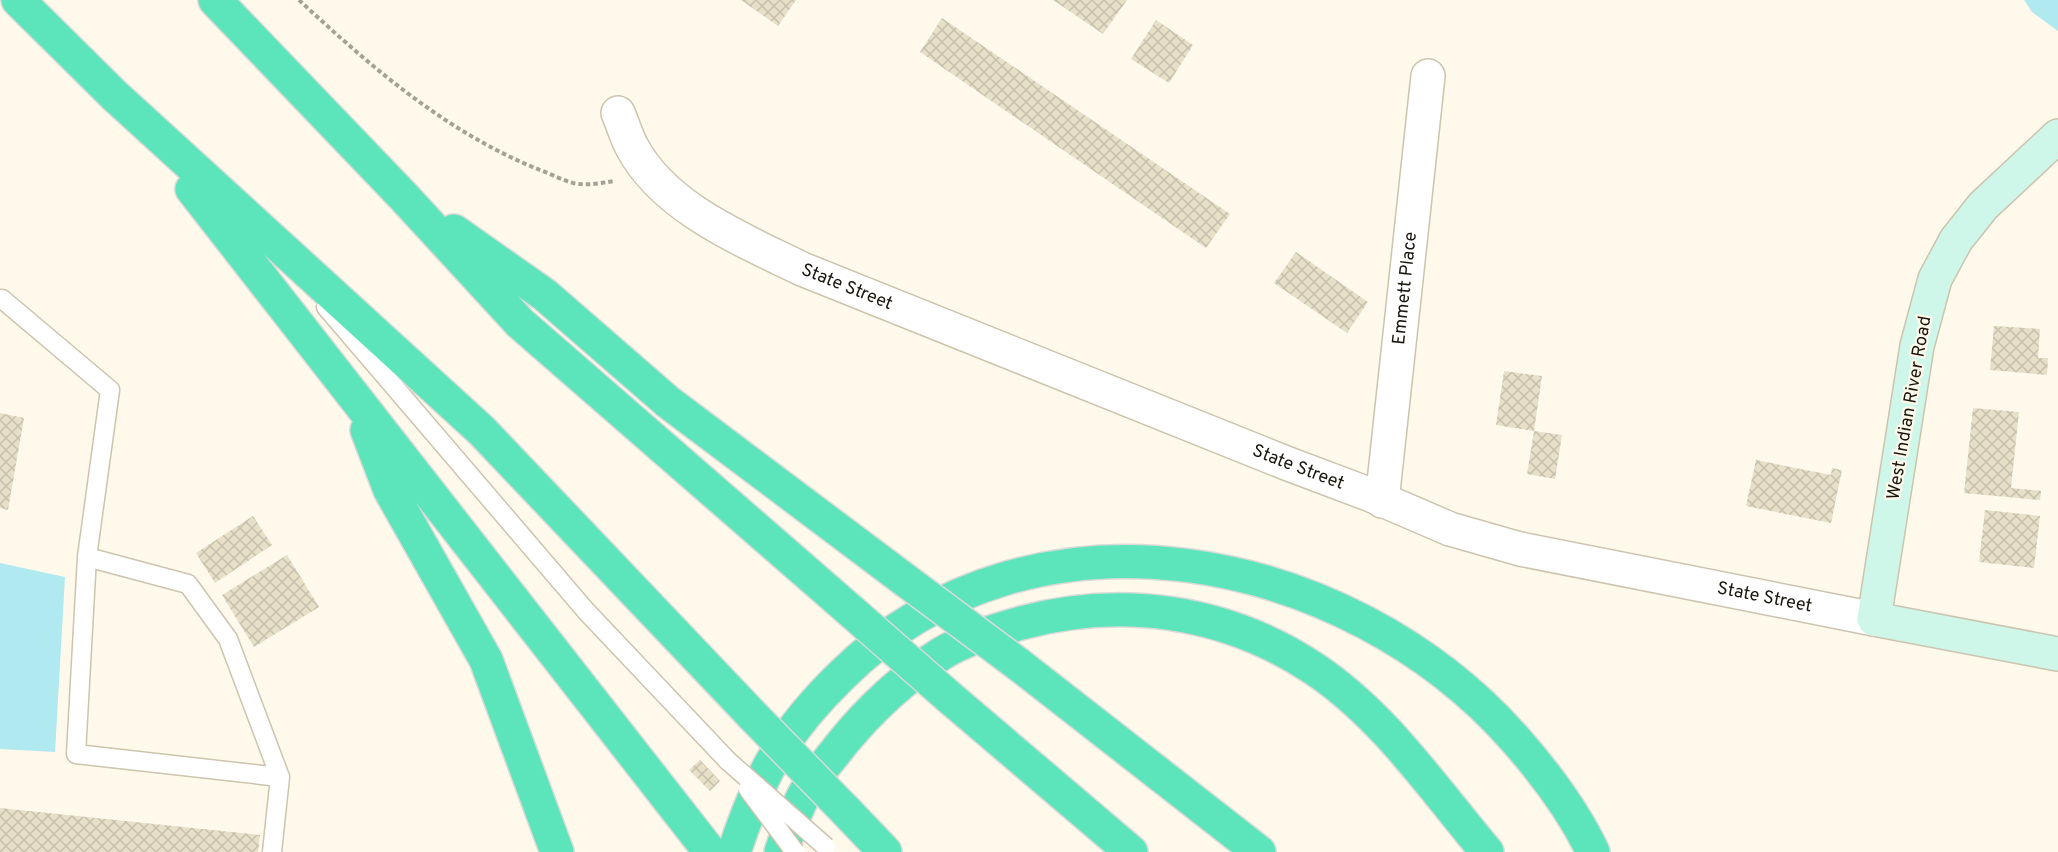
<svg xmlns="http://www.w3.org/2000/svg" width="2058" height="852" font-family="Overpass,sans-serif">
<defs>
<pattern id="building-cross-hatch" width="8" height="8" patternUnits="userSpaceOnUse" patternTransform="scale(1.5)"><rect width="8" height="8" fill="#e8dfc9"/><path d="M0 0l8 8M0 8l8-8" fill="none" stroke="#c6bfab"/></pattern>
</defs>
<rect width="100%" height="100%" fill="#fff9ec"/>
<path fill="#b1e9f0" d="M2024,0H2058V31L2032,12Z
M0,563L65,577L55,752L0,749Z"/>
<path fill="url(#building-cross-hatch)" d="M741,0H796L778,26Z
M1053,0H1127L1103,34Z
M942,18L1230,214L1206,248L920,52Z
M1156,20L1193,45L1169,83L1131,59Z
M1296,252L1368,302L1347,333L1274,283Z
M1994,326L2040,329L2038,358H2048L2047,375L1990,370Z
M1504,371L1542,376L1534,431L1496,425Z
M1973,408L2019,412L2011,488L2041,491L2040,500L1964,493Z
M0,413L24,418L8,510L0,508Z
M1534,431L1562,435L1555,479L1527,474Z
M1756,460L1831,475L1832,468L1842,470L1831,523L1746,506Z
M1985,510L2040,516L2034,568L1979,562Z
M253,516L272,545L215,583L196,553Z
M287,555L319,607L254,647L222,595Z
M700,760L720,781L710,791L689,770Z
M0,808L260,835L258,852H0Z"/>
<g fill="none" stroke-linecap="round" stroke-linejoin="round">
<g stroke="#cdc4ae" stroke-width="21">
<path id="lane" d="M2,299L110,390L87,557L188,584L228,639L280,777L272,852
M326,307L586,611L728,761
M87,557L76,754L280,777"/>
</g>
<g stroke="#cdc4ae" stroke-width="36">
<g id="street">
<path id="s1" d="M618,113C623,124 626,136 632,147C664,208 743,240 802,269L1286,463L1371,495L1450,529L1520,549L1874,619"/>
<path id="s2" d="M1382,501L1428,76"/>
</g>
</g>
<g stroke="#cdc4ae" stroke-width="36">
<path id="secondary" d="M2058,136L1983,206L1956,240L1935,279L1917,346L1874,619L2058,654"/>
</g>
<g stroke="#dadad8" stroke-width="36">
<path id="highway" d="M18,0L114,95L482,431L754,717
M215,0L404,197L520,323L852,612
M192,189L710,852
M454,231L545,295L668,402L905,580
M367,430L390,490L486,660L557,852
M1018,664L1259,852
M949,697L1131,852
M845,810L885,852
M734,852C744,822 755,793 770,765C789,732 815,701 842,675C1033,486 1348,551 1514,738C1545,773 1573,810 1593,852
M781,852C788,832 795,811 805,793C814,776 829,761 840,746C869,710 902,679 941,654C965,639 994,631 1021,623C1121,596 1225,610 1313,668C1383,714 1433,788 1487,852"/>
</g>
<path stroke="#a6a196" stroke-width="4" stroke-dasharray="4.5 3" stroke-linecap="butt" d="M299,0C371,67 447,133 540,170C551,174 562,180 573,183C587,186 601,183 614,181"/>
<use href="#lane" stroke="#fff" stroke-width="18"/>
<use href="#street" stroke="#fff" stroke-width="33"/>
<use href="#secondary" stroke="#cef7ea" stroke-width="33"/>
<use href="#highway" stroke="#5ce5ba" stroke-width="33"/>
<g stroke="#cdc4ae" stroke-width="21" stroke-linecap="butt">
<path id="lane-bridge" d="M728,761L826,847
M748,789L795,852"/>
</g>
<g stroke="#dadad8" stroke-width="36" stroke-linecap="butt">
<path id="highway-bridge" d="M905,580L1018,664
M852,612L949,697
M754,717L845,810"/>
</g>
<use href="#lane-bridge" stroke="#fff" stroke-width="18"/>
<use href="#highway-bridge" stroke="#5ce5ba" stroke-width="33"/>
</g>
<g text-anchor="middle" dominant-baseline="central" stroke-width="4.5" stroke-linejoin="round" paint-order="stroke">
<g font-size="18" fill="#19160e" stroke="#fff9ec">
<text stroke="none"><textPath href="#s1" startOffset="298">State Street</textPath></text>
<text stroke="none"><textPath href="#s2" startOffset="214">Emmett Place</textPath></text>
<text transform="translate(1910 408) rotate(-80)">West Indian River Road</text>
<text stroke="none"><textPath href="#s1" startOffset="784">State Street</textPath></text>
<text stroke="none"><textPath href="#s1" startOffset="1270">State Street</textPath></text>
</g>
</g>
</svg>
